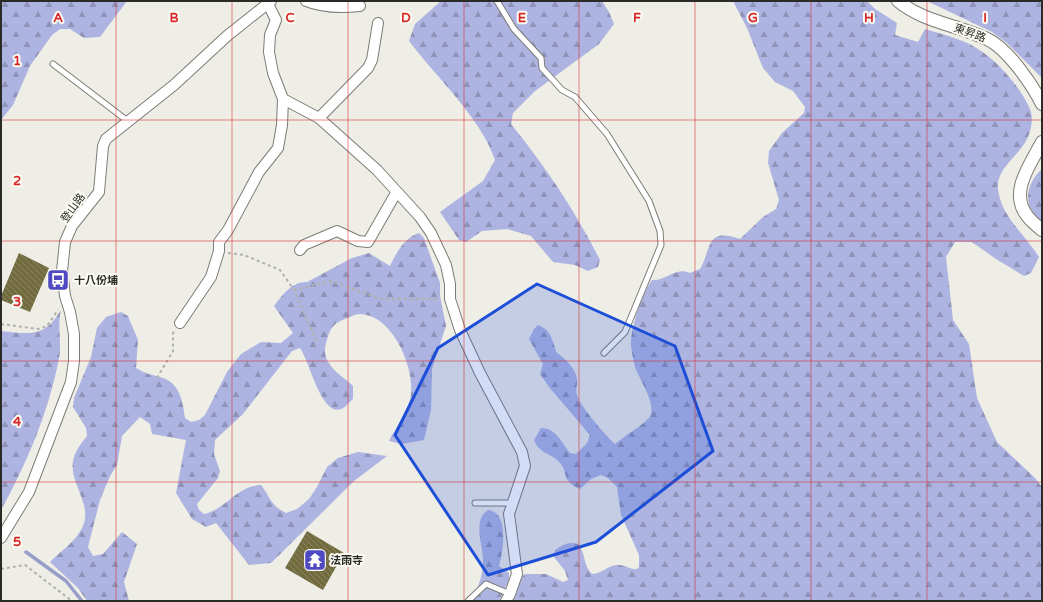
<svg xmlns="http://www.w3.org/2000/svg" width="1043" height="602" font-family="'Varela Round','Noto Sans TC',sans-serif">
<defs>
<pattern id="forest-firs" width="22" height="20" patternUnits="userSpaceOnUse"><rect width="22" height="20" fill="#aeb4e2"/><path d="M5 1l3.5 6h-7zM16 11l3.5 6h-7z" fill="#8e93b7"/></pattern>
<pattern id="building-back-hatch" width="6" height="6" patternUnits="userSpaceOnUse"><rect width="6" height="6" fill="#726b3d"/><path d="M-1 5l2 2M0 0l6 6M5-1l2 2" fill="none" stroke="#898464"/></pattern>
</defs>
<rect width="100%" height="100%" fill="#eeede6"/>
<path fill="url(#forest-firs)" d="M1,1H127L100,37L84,38L70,29H60L52,35L30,66L13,105L1,120Z
M441,1H602L609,12L614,24L599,44L535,91L513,113L511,124C545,166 576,212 600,260L598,267L588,271L575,265L553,262L531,236L507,229L482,231L466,242L459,240L440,212L483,181L495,160C481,118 436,77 409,41L415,24Z
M733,1H867L875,9L897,23L895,35L918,42L925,29C945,35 967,40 984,53C1001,65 1024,92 1031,112C1033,120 1031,132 1027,139C1019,156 995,169 998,190C1002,218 1025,234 1039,257L1031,273L1024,276L996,259L972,242H955L946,257L953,320L969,344L977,398L997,442L1035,478L1042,487V601H511L520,578L525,574H546L563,582L568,580L565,571L554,557L555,550C562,545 569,541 578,544C586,553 583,566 592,574C602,574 608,565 617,565C625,564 630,570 637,569L639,567V555L621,515L617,487L608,478L601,475L591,479L580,489C558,479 571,472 557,460C549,453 538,452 534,440L541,428C556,428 561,442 570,453L576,454L587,443L590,435L549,387L540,374L543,364L529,339L534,329L538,325C552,330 552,341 557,353C565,358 576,369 577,379C578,384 575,390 577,395C580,406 606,436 615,444C624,436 642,426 649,418C658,405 639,379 635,367C633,360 632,352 631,346C630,329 642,293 652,280C667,281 675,266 690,273L700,269C712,249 705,227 740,239L763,217L776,209L779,200L768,163L769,151L782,133L804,113L805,107L793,91L775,82L763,68L747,28Z
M927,1H1042V78L1007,43L992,32Z
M1042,169V221C1022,208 1025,184 1042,169Z
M419,233L424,238L440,283V296L446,326L432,369L431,410L424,440L402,444L389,441C395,429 410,408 411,394C414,367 393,315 360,314C355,314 350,317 345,319C334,323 330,328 327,340C324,347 324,357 329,363C334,372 346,379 353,386V399C349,402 345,408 341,409C321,417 309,359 300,348L292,351L243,414L215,440L214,454L220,471L218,478L197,504L199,510L204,514C227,509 236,486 261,485C271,498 270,505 286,513L297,509L309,499L317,487L327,467L338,458L358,452L387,456L354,481L271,563L249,565L216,523L206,527L192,519L176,493L186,440L152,434L150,424L140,417L122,436L117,465L110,476L100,500L88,547L93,556L103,554L122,532L137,544L124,582L129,601H87L78,588L50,562C61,551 75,542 82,528C95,503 64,480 75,454C78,447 83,441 87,436L86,428L73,407L74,398L91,357L97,328L106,317L121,312L128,316L138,340L136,368C148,375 151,374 163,378C180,384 183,402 185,418L191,422L199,420L205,415L227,372L241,354L261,342L281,343L293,333L274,306C282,295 293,281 307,282L352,258L369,253L390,266C396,253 405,237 419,233Z
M61,310C57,326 62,342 59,359C48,413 28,461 1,510V331C31,334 44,338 61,310Z
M488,510C510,512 503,552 499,566L509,573V580L499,601H473L472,599C479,587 483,574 483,560C483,545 472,520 488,510Z"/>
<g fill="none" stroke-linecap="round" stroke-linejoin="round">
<path stroke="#989eca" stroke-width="3.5" d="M26,552L66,581L82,601"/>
</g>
<path fill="url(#building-back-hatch)" d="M19,253L49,268L30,312L1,300V296Z
M307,531L344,553L323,590L285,568Z"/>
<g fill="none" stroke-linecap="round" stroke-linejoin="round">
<g stroke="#7d7c75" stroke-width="7">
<path id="service" d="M497,1L514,29L541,58L542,68L562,90L575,97L607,134L649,201L660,231L661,245L625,332L604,353
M53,64L129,122
M475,503H512
M468,601L486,584L510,594"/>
</g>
<g stroke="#7d7c75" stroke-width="12">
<path id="minor" d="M306,1C323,8 342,8 360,6
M268,4L276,20L270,35L269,52L273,73L283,99L319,118L377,170L420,217L431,233L446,265L450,284V299L460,330L480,373L522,452L525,466L509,514L517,574L510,594L506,601
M319,118L368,68L372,60L378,23
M300,250L304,245L337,231L358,241L368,242L396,193
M180,323L211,277L219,251V242L228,230L259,172L278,148L282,125L283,99
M1,538L29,492L71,382L74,361V334L70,312L65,296L62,271L65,242L72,226L99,192L103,146L106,139L174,85L227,36L271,1"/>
</g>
<g stroke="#7d7c75" stroke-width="14">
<path id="tertiary" d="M898,1C923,22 958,25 987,39C1007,48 1032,84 1042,104
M1042,142C1030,165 1008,193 1028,217C1032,222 1037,226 1042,230"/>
</g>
<path stroke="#b1b1ab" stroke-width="2" stroke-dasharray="3 3" stroke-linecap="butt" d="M228,253L244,255L280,270L294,290L316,340L315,345
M294,290L331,281L381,299H439
M1,324L38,329L47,326L58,310
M157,378L173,351V333L175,331
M1,569L25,565L72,601"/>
<use href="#service" stroke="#fff" stroke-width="5"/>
<use href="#minor" stroke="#fff" stroke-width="10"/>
<use href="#tertiary" stroke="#fff" stroke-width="12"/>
</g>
<path fill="#1d4ed8" fill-opacity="0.2" stroke="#1d4ed8" stroke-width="3" stroke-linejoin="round" d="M537,284L675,346L713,451L596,542L488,575L395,435L438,348Z"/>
<path fill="none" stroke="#d62828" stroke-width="1" stroke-opacity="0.55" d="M116,1V601M232,1V601M348,1V601M464,1V601M579,1V601M695,1V601M811,1V601M927,1V601M1,120H1042M1,241H1042M1,361H1042M1,482H1042"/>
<defs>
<g id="bus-square" transform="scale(1.15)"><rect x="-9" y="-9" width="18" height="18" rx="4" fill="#4f4ac1" stroke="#fcfbf3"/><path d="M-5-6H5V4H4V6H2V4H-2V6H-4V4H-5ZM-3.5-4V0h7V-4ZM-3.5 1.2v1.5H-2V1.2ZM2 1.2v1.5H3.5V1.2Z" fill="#fff"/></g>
<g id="temple-square" transform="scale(1.15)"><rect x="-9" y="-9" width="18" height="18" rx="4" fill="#4f4ac1" stroke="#fcfbf3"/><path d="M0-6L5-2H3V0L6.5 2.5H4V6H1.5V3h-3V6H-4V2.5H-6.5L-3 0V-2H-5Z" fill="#fff"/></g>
</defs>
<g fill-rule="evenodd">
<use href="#bus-square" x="58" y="280"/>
<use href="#temple-square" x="315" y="560"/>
</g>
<g text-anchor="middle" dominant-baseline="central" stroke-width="4" stroke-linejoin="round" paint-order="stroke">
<g font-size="11" fill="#2a2a27" stroke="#fcfbf3">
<text transform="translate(970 33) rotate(20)">東昇路</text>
<text transform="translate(73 208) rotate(-54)">登山路</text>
</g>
<g font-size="11" font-weight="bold" fill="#2a2a27" stroke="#fcfbf3" text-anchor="start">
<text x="74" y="280">十八份埔</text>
<text x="330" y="560">法雨寺</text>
</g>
</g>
<g font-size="13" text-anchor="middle" font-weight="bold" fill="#d62828" stroke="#fcfbf3" stroke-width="4" stroke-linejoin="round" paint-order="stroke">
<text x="58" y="22">A</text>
<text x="174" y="22">B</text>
<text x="290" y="22">C</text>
<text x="406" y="22">D</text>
<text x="522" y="22">E</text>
<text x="637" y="22">F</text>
<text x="753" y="22">G</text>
<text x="869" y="22">H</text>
<text x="985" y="22">I</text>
<text x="17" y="65">1</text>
<text x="17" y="185">2</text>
<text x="17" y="306">3</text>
<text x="17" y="426">4</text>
<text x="17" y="546">5</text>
</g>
<rect width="1043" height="602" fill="none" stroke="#2a2a27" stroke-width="4"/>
</svg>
